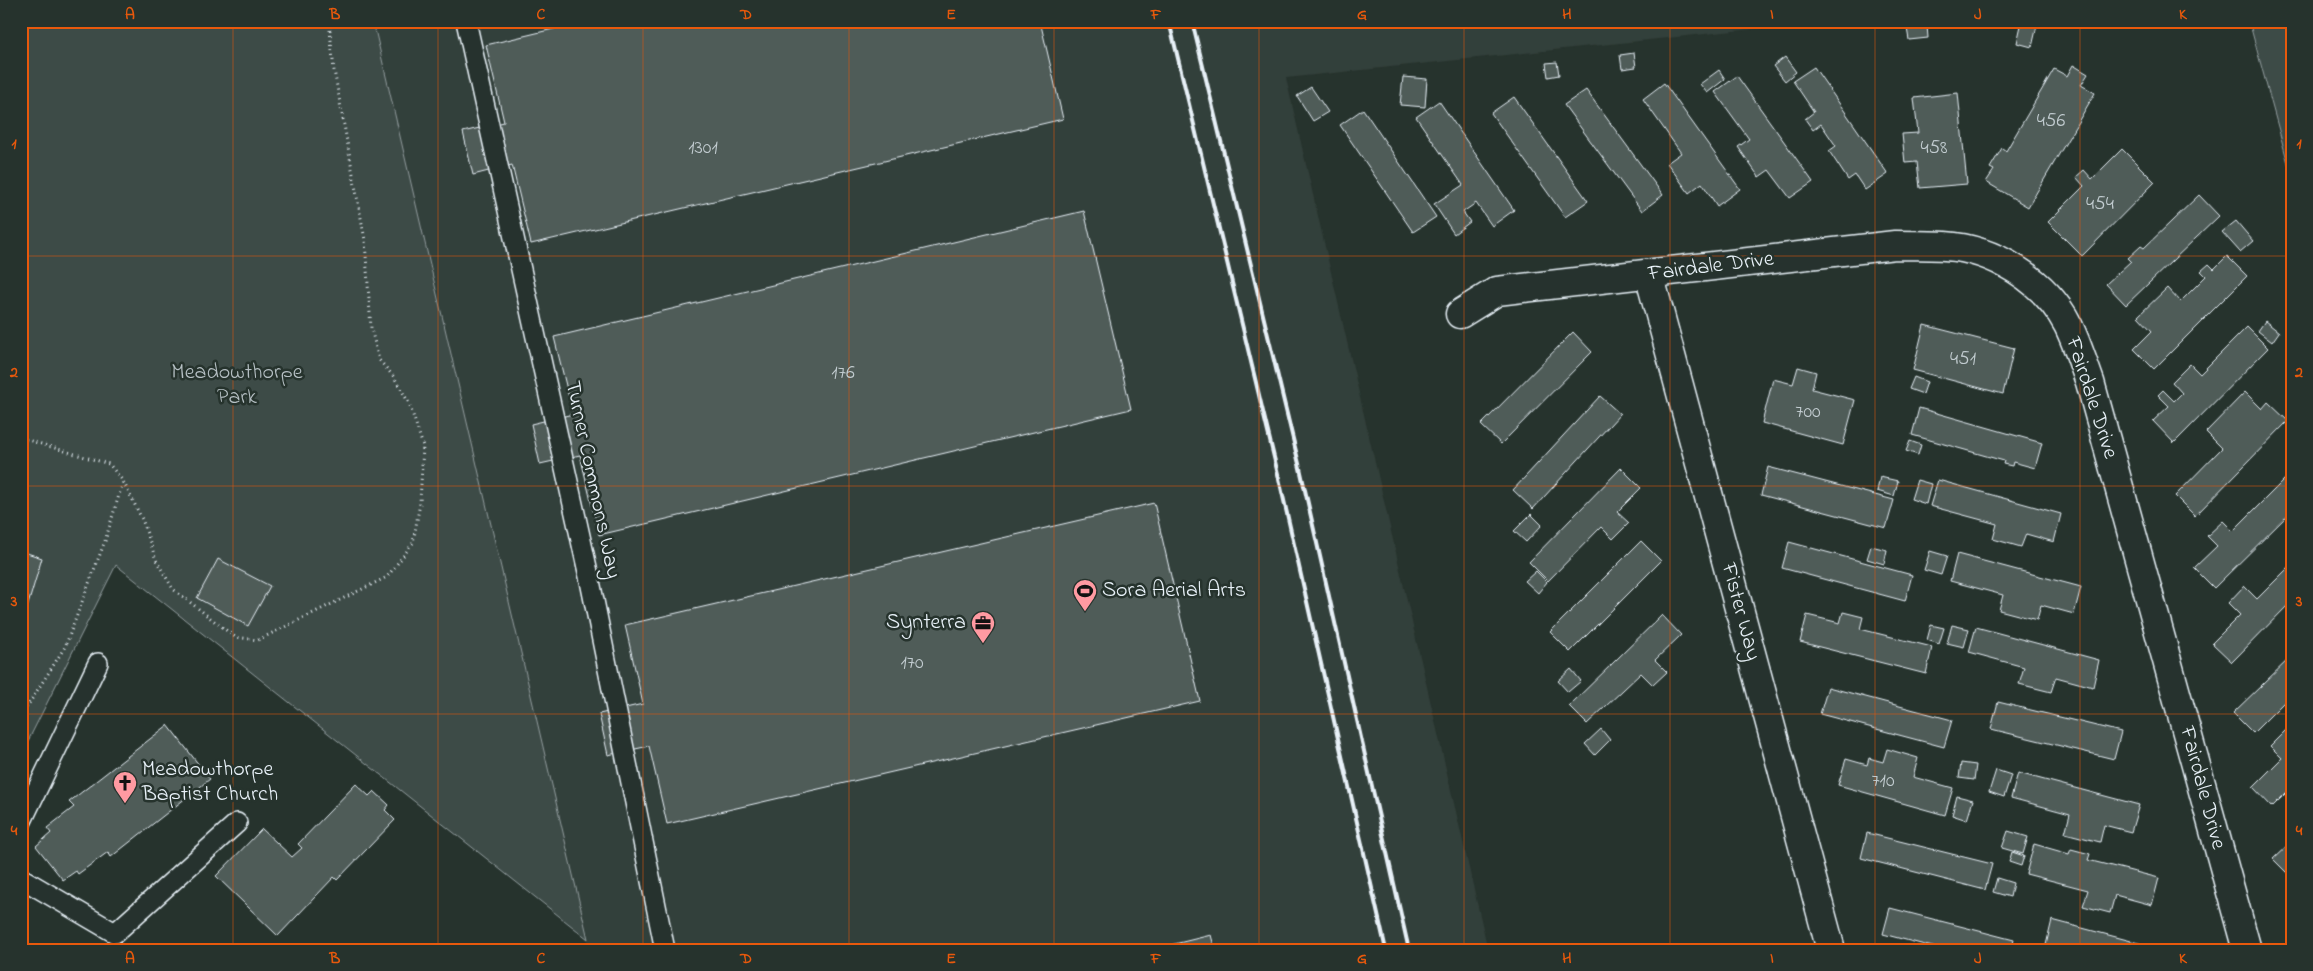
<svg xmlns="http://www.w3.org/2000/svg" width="2313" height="971" font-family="'Indie Flower',sans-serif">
<rect width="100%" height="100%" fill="#26332d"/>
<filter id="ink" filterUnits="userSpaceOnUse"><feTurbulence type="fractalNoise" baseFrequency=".02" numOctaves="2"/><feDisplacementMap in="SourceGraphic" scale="10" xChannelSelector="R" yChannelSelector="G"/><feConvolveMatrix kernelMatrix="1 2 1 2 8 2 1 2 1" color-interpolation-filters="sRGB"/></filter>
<g filter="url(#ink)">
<path fill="#333f3a" d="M373,21H1829L1286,78L1488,950H590Z"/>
<path fill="#3e4b47" stroke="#939ea0" d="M21,21H373L588,939L116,565L21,755Z
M2249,21H2292V178Z"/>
<path fill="#505c59" stroke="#e8f1f8" d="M587,21H1040L1063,119L531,244L512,165L473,175L463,132L504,122L486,45Z
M2022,21H2038L2032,47L2017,43Z
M1927,25L1928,38L1909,40L1907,28Z
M1634,53L1636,67L1622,69L1620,55Z
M1785,57L1796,72L1785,81L1773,66Z
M1557,62L1559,75L1548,77L1546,63Z
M2073,65L2088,74L2081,85L2095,93L2028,207L1986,182L1994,170L1990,168L2002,148L2006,151L2054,69L2067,76Z
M1814,67L1888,174L1865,190L1855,175L1848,180L1829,151L1836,146L1821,124L1813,130L1805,119L1814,112L1793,81Z
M1719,70L1725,79L1707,93L1700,84Z
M1737,76L1813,182L1790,198L1769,170L1759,177L1738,147L1749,139L1715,92Z
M1403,77L1427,79L1425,107L1400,105Z
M1664,83L1740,189L1717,206L1702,183L1689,193L1667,163L1681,153L1643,99Z
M1311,87L1328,112L1313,121L1297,96Z
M1586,90L1663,195L1642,211L1564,105Z
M1958,93L1967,184L1920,188L1917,162L1905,163L1902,134L1918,133L1914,98Z
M1514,97L1588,201L1565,217L1491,113Z
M1439,101L1514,210L1492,226L1476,203L1463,212L1470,222L1454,234L1434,204L1463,185L1416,117Z
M1363,109L1436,217L1413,232L1340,125Z
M2122,149L2155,182L2082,256L2048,222L2084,186L2076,177L2084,170L2092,179Z
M2199,195L2219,216L2126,305L2106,284L2131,261L2128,258L2141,246L2144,248Z
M1084,211L1131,409L599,535L580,455L540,464L531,424L573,414L554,337Z
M2236,221L2253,241L2240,252L2222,232Z
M2227,256L2247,276L2154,369L2134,349L2152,331L2138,316L2167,288L2180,302L2206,276L2201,271L2209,264L2214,269Z
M2265,321L2279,332L2272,342L2258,331Z
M1924,325L2014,348L2003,394L1913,370Z
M2247,327L2268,348L2174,443L2153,421L2169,406L2158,395L2163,390L2174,401L2182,393L2172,382L2190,364L2200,374Z
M1573,332L1592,352L1501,444L1481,425Z
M1798,367L1816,372L1812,389L1855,400L1843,445L1762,423L1773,379L1793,384Z
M1914,377L1927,382L1923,394L1909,389Z
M2245,392L2262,409L2268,402L2288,421L2195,516L2175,496L2222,448L2206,432Z
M1600,396L1620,414L1533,509L1513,490Z
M1919,408L2042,443L2035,468L2013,462L2012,466L2003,464L2004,461L1912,435Z
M1910,441L1921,445L1918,455L1906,451Z
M1768,467L1894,500L1886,528L1761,495Z
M1621,468L1641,488L1617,512L1629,523L1613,539L1601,527L1548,581L1529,562Z
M2288,476L2292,480V511L2214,588L2194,568L2217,546L2207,536L2223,521L2233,531Z
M1880,477L1898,481L1894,496L1877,491Z
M1917,480L1931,484L1926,504L1911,499Z
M1938,480L2061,514L2054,542L2026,534L2021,547L1993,539L1997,524L1930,506Z
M1154,503L1200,701L667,824L649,746L608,755L599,714L643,704L625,625Z
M1531,514L1542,525L1526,542L1514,531Z
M1641,541L1661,561L1570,652L1550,632Z
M1789,542L1912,575L1905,601L1782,568Z
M1871,546L1887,550L1884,564L1867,559Z
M21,551L42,558L21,628Z
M1930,551L1947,556L1941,575L1924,570Z
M1957,554L2081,587L2074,614L2041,605L2037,620L1999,610L2003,595L1950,581Z
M218,559L270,586L248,626L197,598Z
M2292,564V601L2232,662L2212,643L2240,615L2228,603L2244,586L2257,599Z
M1536,571L1547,582L1538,593L1525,581Z
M1843,612L1863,617L1860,629L1932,647L1926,674L1800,642L1807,615L1840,623Z
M1662,615L1681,635L1655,660L1667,672L1653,685L1641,673L1587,724L1569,706Z
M1931,625L1944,628L1939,644L1927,640Z
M1952,625L1969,629L1964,647L1947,643Z
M1976,627L2099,660L2093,687L2056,677L2051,692L2019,684L2024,667L1969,652Z
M2292,656V694L2253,733L2233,713Z
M1571,669L1581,681L1568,692L1558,681Z
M1828,687L1952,720L1944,747L1820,714Z
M1998,702L2121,732L2114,759L1991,729Z
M2292,724V787L2272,807L2253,787L2282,758L2270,746Z
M168,725L210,779L111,857L108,852L78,874L76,871L63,880L36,846L51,833L47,828L74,807L69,802Z
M1601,729L1610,740L1595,755L1585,744Z
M1887,749L1918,758L1913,777L1953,788L1945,815L1838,785L1846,759L1867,765L1869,758L1883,762Z
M1961,763L1976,765L1974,780L1959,778Z
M1996,770L2011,775L2004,797L1989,792Z
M2018,773L2139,805L2131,832L2104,825L2100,842L2065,833L2070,814L2011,798Z
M356,784L369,796L374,791L389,805L385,810L395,820L337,880L334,877L278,936L216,876L262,829L292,857L302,848L298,844Z
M1957,796L1973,800L1967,820L1952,815Z
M2008,831L2028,837L2023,854L2002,848Z
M1867,833L1992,864L1985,890L1861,858Z
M2292,841V878L2273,859Z
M2034,844L2069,854L2071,849L2090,854L2088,860L2159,878L2152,905L2115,895L2110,913L2083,906L2088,890L2026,874Z
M2012,852L2024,856L2021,866L2009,862Z
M1997,878L2013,883L2010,897L1993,892Z
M1890,908L2014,940L2011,950H1944L1883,934Z
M2052,920L2165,950H2062L2046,945Z
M1211,935L1215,950H1150Z"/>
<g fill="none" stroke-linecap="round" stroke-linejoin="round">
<g stroke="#e8f1f8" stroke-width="22">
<path id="lane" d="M466,21L590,581L665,950
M21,823L98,663
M21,878L115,933L237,823"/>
</g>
<g stroke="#e8f1f8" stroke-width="31">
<path id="street" d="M1649,274L1831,950
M1460,314L1497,291L1895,245C1911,245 1928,245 1945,246C1994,249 2045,280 2068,325C2077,343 2083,363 2090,382L2247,950"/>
</g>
<path stroke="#e8f1f8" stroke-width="3" stroke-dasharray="1 4" stroke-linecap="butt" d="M21,438L109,464L123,481L142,519L156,560L173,589L235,637L258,640L387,577L413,543L420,503L423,446L409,403L394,377L379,360L371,328L365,240L334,70L329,21
M21,716L65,647L105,541L123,482"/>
<use href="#lane" stroke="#26332d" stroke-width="19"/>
<use href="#street" stroke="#26332d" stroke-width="28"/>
<path stroke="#e8f1f8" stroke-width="4" d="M1169,21L1278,474L1386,950
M1192,21L1300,468L1409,950"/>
</g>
</g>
<path fill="none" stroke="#e8590c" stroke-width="1" stroke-opacity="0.55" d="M233,21V950M438,21V950M643,21V950M849,21V950M1054,21V950M1259,21V950M1464,21V950M1670,21V950M1875,21V950M2080,21V950M21,256H2292M21,486H2292M21,714H2292"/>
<defs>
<g id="stadium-pin" transform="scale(1.25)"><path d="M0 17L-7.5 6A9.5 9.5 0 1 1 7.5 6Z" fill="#ff9aa2" stroke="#26332d"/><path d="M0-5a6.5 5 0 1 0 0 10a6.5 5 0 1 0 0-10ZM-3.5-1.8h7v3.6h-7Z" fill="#111"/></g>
<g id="office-pin" transform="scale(1.25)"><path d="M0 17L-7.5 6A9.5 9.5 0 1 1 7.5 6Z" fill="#ff9aa2" stroke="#26332d"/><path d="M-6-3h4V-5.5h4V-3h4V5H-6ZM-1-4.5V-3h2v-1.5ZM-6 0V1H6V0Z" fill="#111"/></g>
<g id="church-pin" transform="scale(1.25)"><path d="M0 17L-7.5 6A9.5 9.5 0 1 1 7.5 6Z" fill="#ff9aa2" stroke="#26332d"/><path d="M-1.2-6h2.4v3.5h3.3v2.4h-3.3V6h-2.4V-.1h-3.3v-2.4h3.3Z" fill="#111"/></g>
</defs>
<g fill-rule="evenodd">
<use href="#stadium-pin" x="1085" y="591"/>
<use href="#office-pin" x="983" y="623"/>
<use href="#church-pin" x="125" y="783"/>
</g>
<g text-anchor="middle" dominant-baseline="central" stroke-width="5" stroke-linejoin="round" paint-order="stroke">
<g font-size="20" fill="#c2ccd0">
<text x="2051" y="121">456</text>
<text x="703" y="148">1301</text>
<text x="1934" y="148">458</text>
<text x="2100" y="204">454</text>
<text x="1963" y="359">451</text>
<text x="843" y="373">176</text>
<text x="1808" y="412">700</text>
<text x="912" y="663">170</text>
<text x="1883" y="781">710</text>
</g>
<g font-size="22" fill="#e8f1f8" stroke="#26332d">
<text transform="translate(1711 267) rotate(-7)">Fairdale Drive</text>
<text transform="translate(2091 398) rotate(72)">Fairdale Drive</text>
<text transform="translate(592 480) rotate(78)">Turner Commons Way</text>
<text transform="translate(1740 612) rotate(75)">Fister Way</text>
<text transform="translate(2202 788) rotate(75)">Fairdale Drive</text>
</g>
<g font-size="22" fill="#b5bfc3" stroke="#26332d">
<text x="237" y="373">Meadowthorpe<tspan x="237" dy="25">Park</tspan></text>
</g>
<g font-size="22" fill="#e8f1f8" stroke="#26332d" text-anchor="start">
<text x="1102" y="591">Sora Aerial Arts</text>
<text x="966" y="623" text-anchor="end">Synterra</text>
<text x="142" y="770">Meadowthorpe<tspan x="142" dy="25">Baptist Church</tspan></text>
</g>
</g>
<rect width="2313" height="971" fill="none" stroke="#26332d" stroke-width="55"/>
<rect x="28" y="28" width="2258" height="916" fill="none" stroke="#e8590c" stroke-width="2"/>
<g font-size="16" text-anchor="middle" font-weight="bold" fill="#e8590c">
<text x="130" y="19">A</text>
<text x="335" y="19">B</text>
<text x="541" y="19">C</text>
<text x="746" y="19">D</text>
<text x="951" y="19">E</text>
<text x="1156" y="19">F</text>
<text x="1362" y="19">G</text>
<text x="1567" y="19">H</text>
<text x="1772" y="19">I</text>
<text x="1978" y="19">J</text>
<text x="2183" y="19">K</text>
<text x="14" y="148">1</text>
<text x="2299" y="148">1</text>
<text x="14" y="377">2</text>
<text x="2299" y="377">2</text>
<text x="14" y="606">3</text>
<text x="2299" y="606">3</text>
<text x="14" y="835">4</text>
<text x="2299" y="835">4</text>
<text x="130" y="963">A</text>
<text x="335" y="963">B</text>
<text x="541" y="963">C</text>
<text x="746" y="963">D</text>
<text x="951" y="963">E</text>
<text x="1156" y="963">F</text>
<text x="1362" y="963">G</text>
<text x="1567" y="963">H</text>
<text x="1772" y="963">I</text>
<text x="1978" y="963">J</text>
<text x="2183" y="963">K</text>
</g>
</svg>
